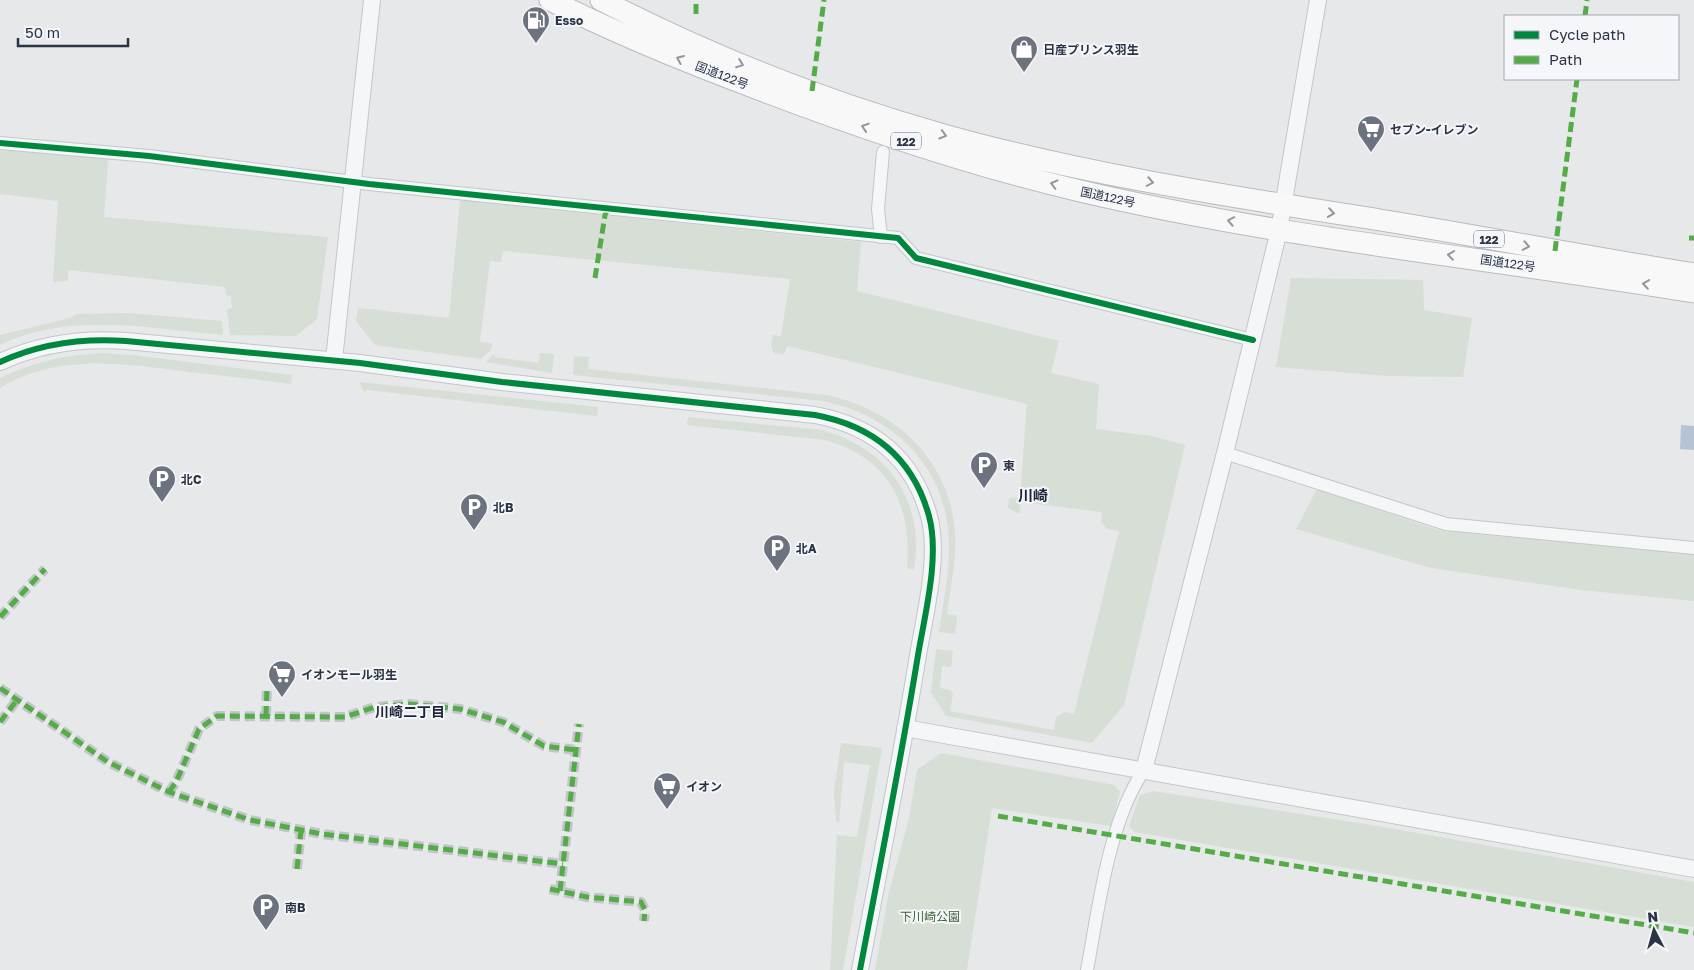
<svg xmlns="http://www.w3.org/2000/svg" width="1694" height="970" font-family="'Golos Text','Noto Sans JP',sans-serif">
<rect width="100%" height="100%" fill="#e6e8ea"/>
<path fill="#d6ded6" d="M0,150L108,159L104,217L328,237L317,319L296,336L230,335L227,309L232,308L231,296L226,295L225,287L68,270V281L53,282L58,201L0,194Z
M460,200L861,242L857,291L1059,341L1051,373L1099,384L1096,429L1152,436L1185,445L1124,705L1092,743L946,716L931,692L936,649L953,651L951,667L942,666L940,688L950,690L953,694L950,711L1054,730L1056,718L1064,712L1074,714L1119,531L1107,529L1101,522L1102,512L1021,502L1019,514L1008,508L1009,498L1020,497L1027,404L787,346L784,354L774,353L771,345L773,335L781,336L790,279L503,251L501,262L490,261L480,342L492,343L491,350L481,359L375,345L356,321L358,308L449,318Z
M1291,278L1423,280L1424,310L1472,318L1463,377L1387,376L1276,367Z
M128,313L222,321L223,335C148,329 71,311 0,345V335L70,318L77,314Z
M102,353L132,355L292,375L291,384C254,379 218,375 181,371C120,363 55,354 0,388V378C33,362 65,355 102,353Z
M540,353L554,354L552,373L486,362L493,354L495,357L539,363Z
M574,356L589,357L588,369L827,395C892,409 945,455 954,523C958,553 951,585 947,614L957,616L955,634L939,632C943,603 950,572 949,542C947,467 894,416 823,401L573,375Z
M359,382L598,407L597,416L367,390L364,392Z
M688,417L821,430C889,448 925,501 914,570L907,568C912,504 889,458 825,440L687,425Z
M1317,489L1441,531L1694,554V601L1581,590L1431,568L1296,529Z
M841,743L882,748L843,970H830L837,835L857,837L870,765L844,762L839,823L836,821L834,791Z
M941,753L1114,785L1120,792L1111,826L992,808L967,970H875L888,896L909,818L917,770Z
M1153,791L1378,826L1694,882V927L1134,832L1129,826L1140,795Z"/>
<path fill="#b4c4d5" d="M1681,425L1694,426V450L1680,449Z"/>
<g fill="none" stroke-linecap="round" stroke-linejoin="round">
<path stroke="#c1c4c9" stroke-width="10" stroke-dasharray="10 5" stroke-linecap="butt" d="M0,617L45,569
M0,688L108,762L169,792L250,820L322,834L563,864
M266,716L267,687
M0,722L17,700
M169,792L176,782L199,729L217,716L345,717L375,707L409,704L460,709L503,722L544,746L576,750
M297,869L301,830
M550,889L587,897L641,902L645,910L644,921
M560,891L579,724"/>
<g stroke="#c4c6c8" stroke-width="14">
<path id="minor" d="M0,143L149,156L369,184L898,238L916,258L1253,340
M881,237L878,209L883,152
M1225,453L1446,524L1694,548
M1087,970C1099,907 1108,823 1144,770"/>
</g>
<g stroke="#c4c6c8" stroke-width="18">
<path id="tertiary" d="M334,360L372,0
M0,362C39,344 83,338 126,341L360,363L502,382L815,415C873,426 913,458 929,516C940,556 925,614 918,655C901,760 880,865 860,970
M905,728L1694,869
M1144,770L1225,453L1279,230L1318,0"/>
</g>
<g stroke="#b8bbbf" stroke-width="23">
<path id="trunk" d="M550,0C615,33 684,61 753,87C858,127 966,164 1076,190C1279,238 1488,258 1694,292
M601,0C710,56 826,102 944,135C1087,175 1234,197 1380,220C1485,237 1589,257 1694,274"/>
</g>
<use href="#minor" stroke="#f5f6f7" stroke-width="12"/>
<use href="#tertiary" stroke="#f5f6f7" stroke-width="16"/>
<use href="#trunk" stroke="#f8f8f8" stroke-width="21"/>
<path stroke="#54ac47" stroke-width="5" stroke-dasharray="10 5" stroke-linecap="butt" d="M696,14V0
M1585,16L1587,0
M812,91L824,0
M1689,238H1694
M1555,251L1577,79
M595,278L605,215L608,209
M0,617L45,569
M0,688L108,762L169,792L250,820L322,834L563,864
M266,716L267,687
M0,722L17,700
M169,792L176,782L199,729L217,716L345,717L375,707L409,704L460,709L503,722L544,746L576,750
M998,816L1694,933
M297,869L301,830
M550,889L587,897L641,902L645,910L644,921
M560,891L579,724"/>
<g stroke="#f4f6f9" stroke-width="9">
<path id="cycleway" d="M0,143L149,156L369,184L898,238L916,258L1253,340
M0,362C39,344 83,338 126,341L360,363L502,382L815,415C873,426 913,458 929,516C940,556 925,614 918,655C901,760 880,865 860,970"/>
</g>
<use href="#cycleway" stroke="#00873e" stroke-width="6"/>
</g>
<defs><path id="oneway-chevron" d="M-2-3.5L2.5 0L-2 3.5" fill="none" stroke-width="1.6" stroke-linecap="round" stroke-linejoin="round" transform="scale(1.25)"/></defs>
<g stroke="#92969e">
<use href="#oneway-chevron" transform="translate(680 59) rotate(-157)"/>
<use href="#oneway-chevron" transform="translate(740 64) rotate(21)"/>
<use href="#oneway-chevron" transform="translate(865 127) rotate(-162)"/>
<use href="#oneway-chevron" transform="translate(943 135) rotate(16)"/>
<use href="#oneway-chevron" transform="translate(1150 182) rotate(11)"/>
<use href="#oneway-chevron" transform="translate(1054 184) rotate(-166)"/>
<use href="#oneway-chevron" transform="translate(1331 213) rotate(8)"/>
<use href="#oneway-chevron" transform="translate(1231 221) rotate(-169)"/>
<use href="#oneway-chevron" transform="translate(1526 246) rotate(11)"/>
<use href="#oneway-chevron" transform="translate(1451 255) rotate(-172)"/>
<use href="#oneway-chevron" transform="translate(1646 284) rotate(-171)"/>
</g>
<defs>
<g id="fuel-pin" transform="scale(1.4375)"><path d="M0 17L-7.5 6A9.5 9.5 0 1 1 7.5 6Z" fill="#6c737f" stroke="#f4f6f9"/><path d="M-5.5-6h7V0h2V4h1.3V-2.5L3-4.5l.8-.8L6-3V5H2.5V1h-1V6h-7ZM-4.2-4.7v3.2H.2V-4.7Z" fill="#fff"/></g>
<g id="shop-pin" transform="scale(1.4375)"><path d="M0 17L-7.5 6A9.5 9.5 0 1 1 7.5 6Z" fill="#6c737f" stroke="#f4f6f9"/><path d="M-5-2.5h2.3a2.7 3.5 0 0 1 5.4 0H5L5.5 6h-11ZM-1.5-2.5h3a1.5 2.3 0 0 0-3 0Z" fill="#fff"/></g>
<g id="supermarket-pin" transform="scale(1.4375)"><path d="M0 17L-7.5 6A9.5 9.5 0 1 1 7.5 6Z" fill="#6c737f" stroke="#f4f6f9"/><path d="M-6-5.5h2.5l.6 2H6L4.5 2H-2.5L-4.4-4H-6ZM-1.5 3.2a1.3 1.3 0 1 0 .1 0ZM3 3.2a1.3 1.3 0 1 0 .1 0Z" fill="#fff"/></g>
<g id="parking-pin" transform="scale(1.4375)"><path d="M0 17L-7.5 6A9.5 9.5 0 1 1 7.5 6Z" fill="#6c737f" stroke="#f4f6f9"/><path d="M-3.5-5.5H1a3.5 3.5 0 0 1 0 7H-1V5.5H-3.5ZM-1-3.4V-.6H.8a1.4 1.4 0 0 0 0-2.8Z" fill="#fff"/></g>
</defs>
<g fill-rule="evenodd">
<use href="#fuel-pin" x="536" y="20"/>
<use href="#shop-pin" x="1024" y="49"/>
<use href="#supermarket-pin" x="1371" y="129"/>
<use href="#parking-pin" x="984" y="465"/>
<use href="#parking-pin" x="162" y="479"/>
<use href="#parking-pin" x="474" y="507"/>
<use href="#parking-pin" x="777" y="548"/>
<use href="#supermarket-pin" x="282" y="674"/>
<use href="#supermarket-pin" x="667" y="786"/>
<use href="#parking-pin" x="266" y="907"/>
</g>
<g text-anchor="middle" dominant-baseline="central" stroke-width="4" stroke-linejoin="round" paint-order="stroke">
<g fill="#f4f6f9" stroke="#676e7b" stroke-width="1">
<rect x="891" y="132.5" width="30" height="17" rx="4"/>
<rect x="1474" y="230.5" width="30" height="17" rx="4"/>
</g>
<g font-size="11" font-weight="bold" fill="#2b3445">
<text x="906" y="141">122</text>
<text x="1489" y="239">122</text>
</g>
<g font-size="12" font-weight="bold" fill="#2b3445" stroke="#f4f6f9" text-anchor="start">
<text x="555" y="20">Esso</text>
<text x="1043" y="49">日産プリンス羽生</text>
<text x="1390" y="129">セブン-イレブン</text>
<text x="1003" y="465">東</text>
<text x="181" y="479">北C</text>
<text x="493" y="507">北B</text>
<text x="796" y="548">北A</text>
<text x="301" y="674">イオンモール羽生</text>
<text x="686" y="786">イオン</text>
<text x="285" y="907">南B</text>
</g>
<g font-size="12" fill="#2b3445" stroke="#f4f6f9">
<text transform="translate(722 75) rotate(21)">国道122号</text>
<text transform="translate(1108 197) rotate(12)">国道122号</text>
<text transform="translate(1508 263) rotate(8)">国道122号</text>
</g>
<g font-size="12" fill="#3f6138" stroke="#f4f6f9">
<text x="930" y="916">下川崎公園</text>
</g>
<g font-size="14" font-weight="bold" fill="#1d2536" stroke="#f4f6f9">
<text x="410" y="711">川崎二丁目</text>
</g>
<g font-size="15" font-weight="bold" fill="#1d2536" stroke="#f4f6f9">
<text x="1033" y="495">川崎</text>
</g>
</g>
<rect x="1504" y="15" width="175" height="65" fill="#f4f6f9" stroke="#a4a8b1"/>
<rect x="1514" y="31" width="25" height="8" fill="#00873e" stroke="#a4a8b1"/>
<text x="1549" y="40" font-size="15" fill="#2b3445">Cycle path</text>
<rect x="1514" y="56" width="25" height="8" fill="#54ac47" stroke="#a4a8b1"/>
<text x="1549" y="65" font-size="15" fill="#2b3445">Path</text>
<g transform="translate(1654 930) rotate(354)" stroke="#f4f6f9" stroke-width="4" paint-order="stroke">
<path d="M0-4L9 19L0 12L-9 19Z" fill="#2b3445"/>
<text y="-8" font-size="14" font-weight="bold" text-anchor="middle" fill="#2b3445">N</text>
</g>
<path d="M18 38v8h110v-8" fill="none" stroke="#2b3445" stroke-width="2.5"/>
<text x="25" y="38" font-size="15" fill="#2b3445" stroke="#f4f6f9" stroke-width="4" paint-order="stroke">50 m</text>
</svg>
